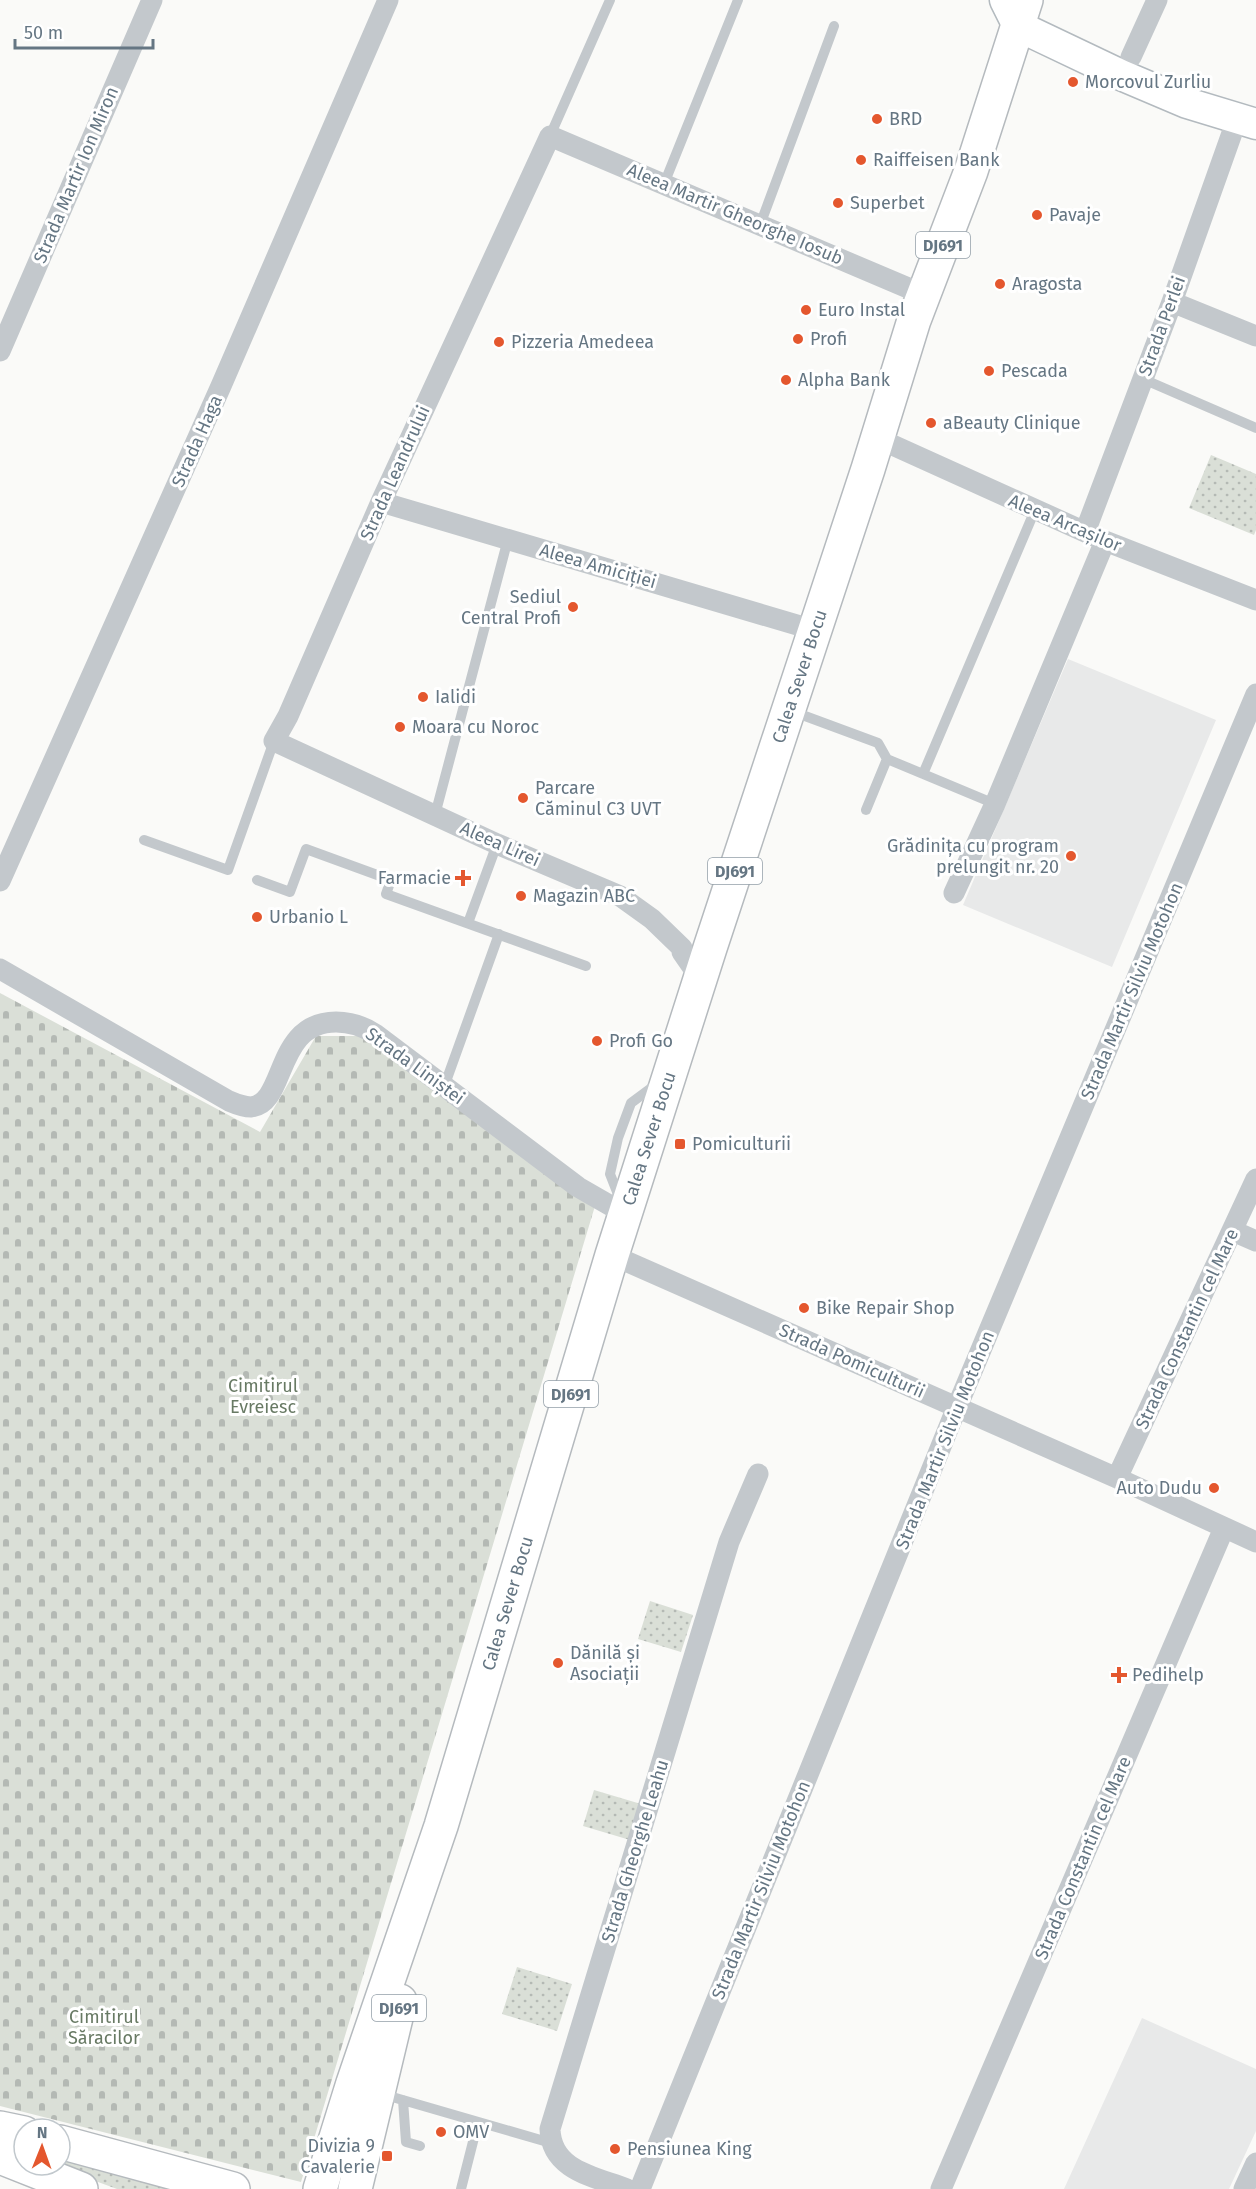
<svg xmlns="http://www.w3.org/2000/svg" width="1256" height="2189" font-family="'Fira Sans',sans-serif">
<defs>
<pattern id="grass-dots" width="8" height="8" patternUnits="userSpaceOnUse" patternTransform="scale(1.5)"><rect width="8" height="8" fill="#dadfd7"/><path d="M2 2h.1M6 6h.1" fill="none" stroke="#b4b9b4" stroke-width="1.8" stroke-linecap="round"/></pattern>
<pattern id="cemetery-stones" width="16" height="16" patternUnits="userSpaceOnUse" patternTransform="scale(1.5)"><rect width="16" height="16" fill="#dadfd7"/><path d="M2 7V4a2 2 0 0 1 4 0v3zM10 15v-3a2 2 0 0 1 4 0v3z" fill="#b4b9b4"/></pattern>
</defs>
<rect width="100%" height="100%" fill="#fafaf8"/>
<path fill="#e8e9e9" d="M1068,659L1216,720L1112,967L963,905Z
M1142,2018L1256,2069V2131L1229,2189H1064Z"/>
<path fill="url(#grass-dots)" d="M1211,455L1256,474V530L1254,535L1189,508Z
M650,1601L693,1615L681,1652L638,1639Z
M594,1790L641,1804L630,1840L583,1826Z
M517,1967L572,1984L557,2031L502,2014Z
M60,2151L200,2189H117L52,2165H60Z"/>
<path fill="url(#cemetery-stones)" d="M0,993L260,1132L316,1036H365L595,1206L301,2182L0,2106Z"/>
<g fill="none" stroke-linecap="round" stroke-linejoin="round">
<g stroke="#b3babf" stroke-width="33">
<path id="secondary" d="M1005,0L1018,26L1121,75L1187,103L1256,124"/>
</g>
<g stroke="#b5babe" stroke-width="36">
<g id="primary">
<path d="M0,2128L24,2133"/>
<path d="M60,2142L233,2189"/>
<path d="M0,2157L81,2189"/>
<path id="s1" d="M320,2189L353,2083L441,1826L612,1255L710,948L868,469L914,320L971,171L1026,0"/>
<path d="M355,2189L400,2001"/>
</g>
</g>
<path stroke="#c3c8cc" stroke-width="10" d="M550,136L610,0
M664,184L738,0
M760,225L834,26
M1143,379L1256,428
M805,716L878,743L887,759
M923,774L1035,510
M866,810L887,759L995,804
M435,815L508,539
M144,840L228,870L274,741
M257,880L290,892L306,849L391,880L386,894L586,966
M468,923L497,844
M444,1087L499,934
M621,1202L610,1174L618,1138L631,1103L658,1083
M382,2094L551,2143
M403,2100L406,2142L420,2146
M461,2189L478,2122"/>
<path stroke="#c3c8cc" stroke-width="21" d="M1131,57L1157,0
M1172,302L1256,336
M0,351L152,0
M877,438L1105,541L1256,600
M381,502L814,630
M1085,532L1172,302L1237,119
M0,881L221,386L388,0
M954,893L995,804L1105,541
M0,969L229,1101C236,1104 243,1107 251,1107C287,1104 274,1022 336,1022C351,1022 363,1026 375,1034L578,1187L625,1214
M700,978L682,952V948L652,919L620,896L497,844L274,741L288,716L381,502L550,136L920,293
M1233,1231L1256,1241
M612,1255L1117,1478L1256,1542
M1117,1478L1256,1179
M627,2189C596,2177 551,2171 550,2129L729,1542L758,1474
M640,2189L957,1407L1256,694
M941,2189L1224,1528
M1244,2189L1256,2163"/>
<use href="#secondary" stroke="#fff" stroke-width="30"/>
<use href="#primary" stroke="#fff" stroke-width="33"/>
</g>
<g fill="#e4572e" stroke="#fff" stroke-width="2">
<circle cx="1073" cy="82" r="6"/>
<circle cx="877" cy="119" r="6"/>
<circle cx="861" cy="160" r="6"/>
<circle cx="838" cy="203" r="6"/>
<circle cx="1037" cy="215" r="6"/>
<circle cx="1000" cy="284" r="6"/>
<circle cx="806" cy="310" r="6"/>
<circle cx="798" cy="339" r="6"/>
<circle cx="499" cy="342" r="6"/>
<circle cx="989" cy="371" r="6"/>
<circle cx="786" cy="380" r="6"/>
<circle cx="931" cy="423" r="6"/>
<circle cx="573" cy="607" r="6"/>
<circle cx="423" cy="697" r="6"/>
<circle cx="400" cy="727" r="6"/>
<circle cx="523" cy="798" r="6"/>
<circle cx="1071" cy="856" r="6"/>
<path d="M460 869h6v6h6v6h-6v6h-6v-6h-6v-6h6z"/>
<circle cx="521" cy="896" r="6"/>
<circle cx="257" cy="917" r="6"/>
<circle cx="597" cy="1041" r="6"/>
<rect x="674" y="1138" width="12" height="12" rx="3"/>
<circle cx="804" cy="1308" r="6"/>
<circle cx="1214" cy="1488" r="6"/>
<circle cx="558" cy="1663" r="6"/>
<path d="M1116 1666h6v6h6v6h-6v6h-6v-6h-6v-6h6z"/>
<circle cx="441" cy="2132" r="6"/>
<circle cx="615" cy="2149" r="6"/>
<rect x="381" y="2150" width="12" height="12" rx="3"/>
</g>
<g text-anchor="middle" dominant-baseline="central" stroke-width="6" stroke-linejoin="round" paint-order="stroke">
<g fill="#fff" stroke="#939fa8" stroke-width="1.5">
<rect x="916" y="232" width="54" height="26" rx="4.5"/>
<rect x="708" y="858" width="54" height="26" rx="4.5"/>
<rect x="544" y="1381" width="54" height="26" rx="4.5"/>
<rect x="372" y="1995" width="54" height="26" rx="4.5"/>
</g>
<g font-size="16" font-weight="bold" fill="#657683">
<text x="943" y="245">DJ691</text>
<text x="735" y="871">DJ691</text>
<text x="571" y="1394">DJ691</text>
<text x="399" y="2008">DJ691</text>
</g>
<g font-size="18" fill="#657683" stroke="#fff" text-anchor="start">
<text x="1085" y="82">Morcovul Zurliu</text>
<text x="889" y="119">BRD</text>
<text x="873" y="160">Raiffeisen Bank</text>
<text x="850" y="203">Superbet</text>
<text x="1049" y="215">Pavaje</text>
<text x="1012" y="284">Aragosta</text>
<text x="818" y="310">Euro Instal</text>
<text x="810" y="339">Profi</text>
<text x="511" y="342">Pizzeria Amedeea</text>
<text x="1001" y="371">Pescada</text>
<text x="798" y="380">Alpha Bank</text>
<text x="943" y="423">aBeauty Clinique</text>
<text x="561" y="597" text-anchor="end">Sediul<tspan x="561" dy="21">Central Profi</tspan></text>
<text x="435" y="697">Ialidi</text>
<text x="412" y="727">Moara cu Noroc</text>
<text x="535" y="788">Parcare<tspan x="535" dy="21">Căminul C3 UVT</tspan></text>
<text x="1059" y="846" text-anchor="end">Grădinița cu program<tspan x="1059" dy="21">prelungit nr. 20</tspan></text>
<text x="451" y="878" text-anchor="end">Farmacie</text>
<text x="533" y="896">Magazin ABC</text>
<text x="269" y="917">Urbanio L</text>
<text x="609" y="1041">Profi Go</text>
<text x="692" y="1144">Pomiculturii</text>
<text x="816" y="1308">Bike Repair Shop</text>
<text x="1202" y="1488" text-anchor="end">Auto Dudu</text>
<text x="570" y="1653">Dănilă și<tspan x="570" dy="21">Asociații</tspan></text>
<text x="1132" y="1675">Pedihelp</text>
<text x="453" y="2132">OMV</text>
<text x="375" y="2146" text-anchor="end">Divizia 9<tspan x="375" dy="21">Cavalerie</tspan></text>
<text x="627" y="2149">Pensiunea King</text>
</g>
<g font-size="18" fill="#657683" stroke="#fff">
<text transform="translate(76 175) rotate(-67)">Strada Martir Ion Miron</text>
<text transform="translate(735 214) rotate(23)">Aleea Martir Gheorghe Iosub</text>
<text transform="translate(1162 326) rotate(-70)">Strada Perlei</text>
<text transform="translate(197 441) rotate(-66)">Strada Haga</text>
<text transform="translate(395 473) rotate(-66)">Strada Leandrului</text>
<text transform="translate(1065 523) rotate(23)">Aleea Arcașilor</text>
<text transform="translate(598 566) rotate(16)">Aleea Amiciției</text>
<text stroke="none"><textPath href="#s1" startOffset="1587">Calea Sever Bocu</textPath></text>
<text transform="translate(500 844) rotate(24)">Aleea Lirei</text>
<text transform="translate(1132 991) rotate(-67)">Strada Martir Silviu Motohon</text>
<text transform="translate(415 1066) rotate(36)">Strada Liniștei</text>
<text stroke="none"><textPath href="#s1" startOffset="1101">Calea Sever Bocu</textPath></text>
<text transform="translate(1187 1329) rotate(-65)">Strada Constantin cel Mare</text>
<text transform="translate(852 1361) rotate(24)">Strada Pomiculturii</text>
<text transform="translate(945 1440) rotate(-68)">Strada Martir Silviu Motohon</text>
<text stroke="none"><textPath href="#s1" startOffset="615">Calea Sever Bocu</textPath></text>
<text transform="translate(635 1851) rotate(-73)">Strada Gheorghe Leahu</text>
<text transform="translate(1083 1858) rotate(-67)">Strada Constantin cel Mare</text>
<text transform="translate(761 1890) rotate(-68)">Strada Martir Silviu Motohon</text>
</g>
<g font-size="18" fill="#687a64" stroke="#fff">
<text x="263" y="1386">Cimitirul<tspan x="263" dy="21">Evreiesc</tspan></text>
<text x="104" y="2017">Cimitirul<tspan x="104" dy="21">Săracilor</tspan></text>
</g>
</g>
<g transform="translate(42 2147) rotate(1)"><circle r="28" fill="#ffffff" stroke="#c1c8cd" stroke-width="1.5"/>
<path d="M0-4.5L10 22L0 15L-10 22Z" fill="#e4572e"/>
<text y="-9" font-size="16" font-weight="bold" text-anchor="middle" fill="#657683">N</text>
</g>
<path d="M15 39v9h138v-9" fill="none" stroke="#657683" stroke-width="3"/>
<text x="24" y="39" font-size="18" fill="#657683" stroke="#ffffff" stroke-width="4.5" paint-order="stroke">50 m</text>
</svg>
